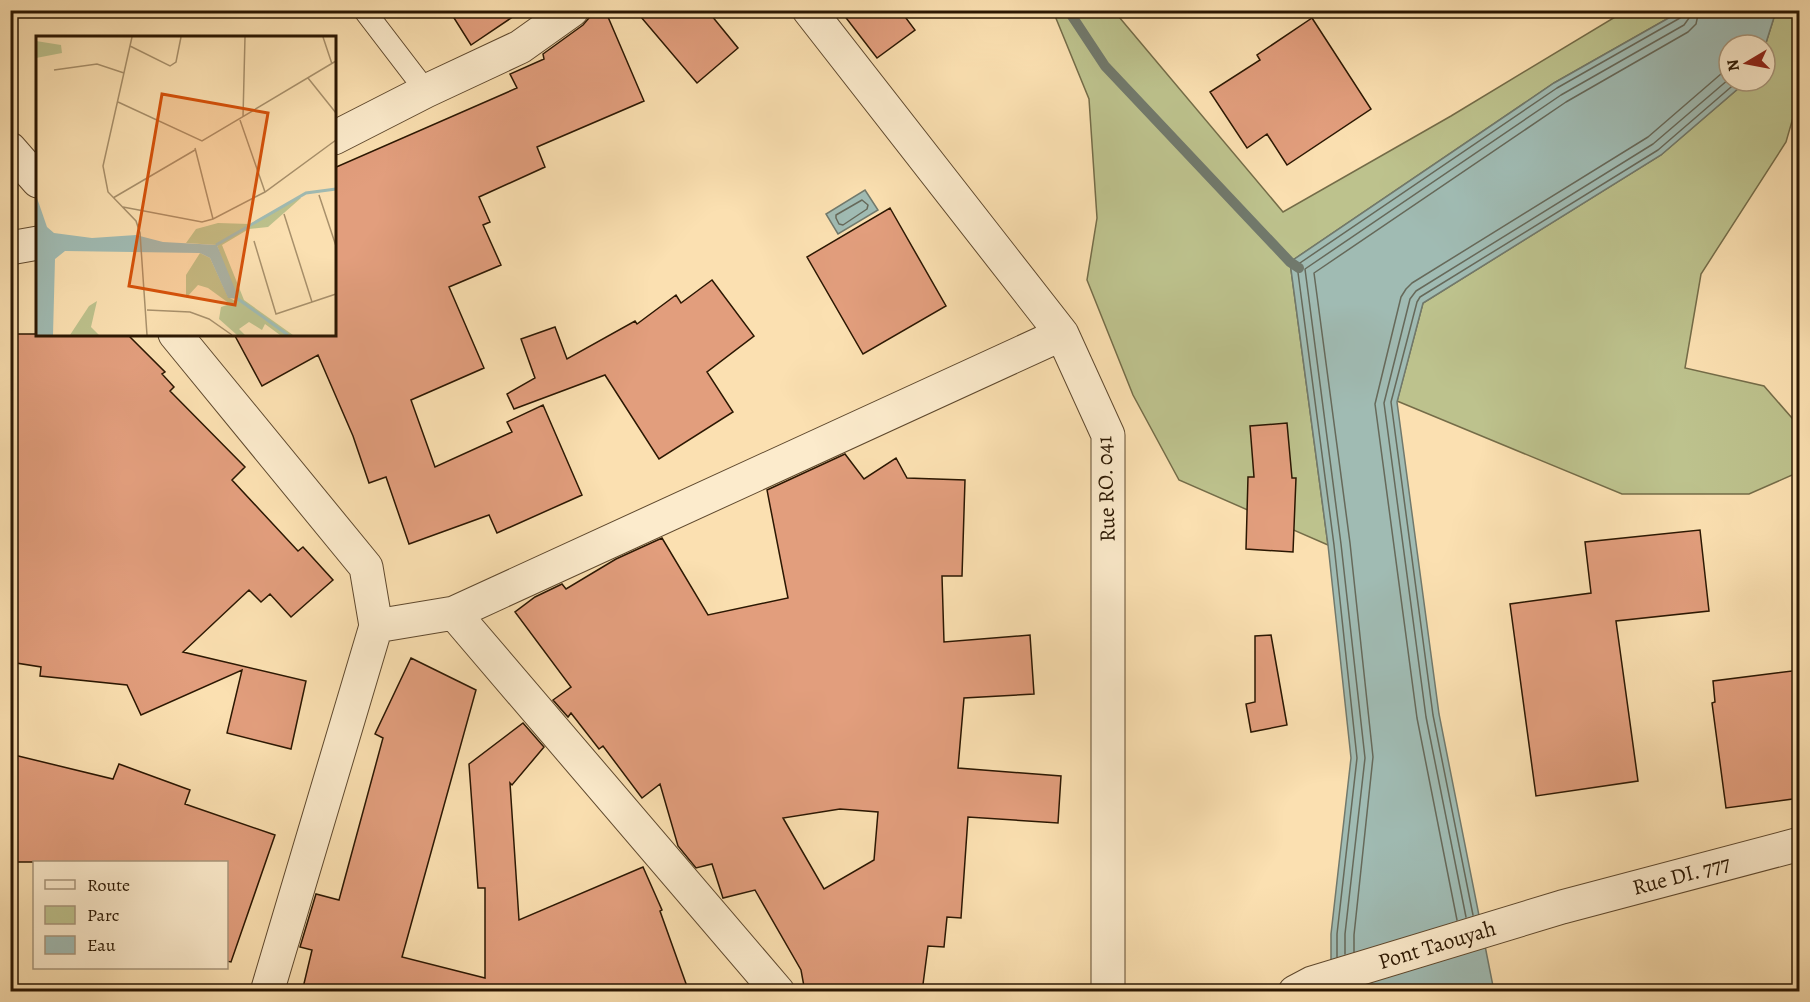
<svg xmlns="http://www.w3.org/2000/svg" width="1810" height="1002" font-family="Alegreya,serif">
<rect width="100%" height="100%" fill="#fbe0b1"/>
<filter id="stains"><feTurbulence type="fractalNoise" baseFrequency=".00333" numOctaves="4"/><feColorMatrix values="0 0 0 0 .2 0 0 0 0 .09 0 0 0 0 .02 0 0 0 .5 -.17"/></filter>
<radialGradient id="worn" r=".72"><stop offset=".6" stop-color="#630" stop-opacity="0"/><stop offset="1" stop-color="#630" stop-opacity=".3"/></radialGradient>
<path fill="#bdc28d" stroke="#746c48" stroke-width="1.5" d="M1053,11H1114L1283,212L1451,116L1625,11H1681L1554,83L1290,262L1328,545L1179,480L1133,395L1087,280L1097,218L1089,99Z
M1776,11H1799V97L1786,142L1701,274L1685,368L1764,386L1799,426V472L1749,494H1622L1397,401L1423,303L1661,155L1747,81H1765V46Z"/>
<path fill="#a0bbb3" stroke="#71796c" stroke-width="1.5" d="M1681,11H1776L1765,46L1729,45V81H1747L1661,155L1423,303L1397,402L1439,714L1494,991H1331V934L1351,758L1328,545L1290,262L1554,83Z
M865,190L878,210L838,234L826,214Z"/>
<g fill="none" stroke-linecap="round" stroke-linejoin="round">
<path stroke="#66695a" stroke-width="1.5" d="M862,200L868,205L867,209L843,225L839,224L836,218V215Z
M1473,915L1433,715L1391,402L1417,302L1420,297L1658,150L1738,81
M1466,917L1426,717L1384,403L1410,299L1416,291L1653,144L1729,79
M1457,920L1417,718L1375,404L1401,297L1406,289L1412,283L1648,137L1729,67
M1354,952V935L1373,757L1350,543L1314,273L1566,102L1688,32L1696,24L1699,10
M1345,954V934L1365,758L1341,544L1305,269L1561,95L1684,25L1689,18L1690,10
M1337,957V934L1357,758L1334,545L1297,265L1557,88L1680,18L1683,10"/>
<path stroke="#71796c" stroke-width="10" d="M1068,10L1105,66L1290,262L1299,268"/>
</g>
<path fill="#e29e7d" stroke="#2b1702" stroke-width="1.5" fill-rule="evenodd" d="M449,10H523L471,45Z
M590,10H605L644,101L537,147L545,167L479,197L490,222L483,225L501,265L449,287L484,368L411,400L435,467L512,432L507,422L543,405L582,495L497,533L489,515L409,544L386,477L369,483L353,436L318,355L262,386L234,334H334V168L517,88L510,74L544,59L543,54L583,25L589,18Z
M635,10H707L738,48L697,83Z
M840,10H900L915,30L877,58Z
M1312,18L1371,109L1287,165L1267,134L1247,148L1210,92L1260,60L1257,55Z
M890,208L946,306L863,354L807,257Z
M712,280L754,336L707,372L733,412L659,459L605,375L514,409L507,394L535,378L521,339L555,327L567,359L635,321L637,324L676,295L681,303Z
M10,334H127L165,372L162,374L174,387L170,391L245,467L232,480L298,551L303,547L333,580L291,617L270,594L261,602L249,590L183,652L306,681L291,749L227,733L242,670L141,715L127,685L40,676L41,667L10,662Z
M1287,423L1292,478H1296L1293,552L1246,549L1248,477H1254L1250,426Z
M845,454L864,479L896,458L907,478L965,480L962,576H942L944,642L1030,635L1034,694L964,698L958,768L1061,776L1058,823L968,817L961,918L947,917L944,947L928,946L922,992H805L801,970L755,890L723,898L712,864L696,868L678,846L660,784L642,798L603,746L599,749L571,713L568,717L553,700L571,687L515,612L535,597L562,584L566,589L616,559L662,538L708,615L788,598L767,490ZM840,809L878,812L874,860L824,889L783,818Z
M1700,530L1709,611L1616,621L1638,781L1536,796L1510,604L1591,593L1585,542Z
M1271,635L1287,725L1251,732L1246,704L1255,702V636Z
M411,658L476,690L402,957L485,978V888H478L469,764L523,723L544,747L512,785L510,783L519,920L643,867L662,910L660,911L689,992H302L312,950L300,947L316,894L339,900L383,738L375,734Z
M1800,670V798L1726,808L1712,703L1715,702L1713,681Z
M10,754L113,779L119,764L190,790L185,804L275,835L231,962L226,961V862H10Z"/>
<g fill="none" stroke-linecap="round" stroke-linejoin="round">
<g stroke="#5f492e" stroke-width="23">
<path id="service" d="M364,10L426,91"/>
</g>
<g stroke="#5f492e" stroke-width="35">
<path id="minor" d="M809,10L1062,334L1108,435V992
M334,138L426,91L520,47L572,10
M10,149L38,181
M10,248L38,243
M175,334L366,567L376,626L267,992
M454,613L778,992
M376,626L454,613L1062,334"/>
</g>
<g stroke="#5f492e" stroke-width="35">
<g id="tertiary">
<path id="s1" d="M1295,992L1312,983L1562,907L1800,844"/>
</g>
</g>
<use href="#service" stroke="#fcebcc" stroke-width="21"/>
<use href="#minor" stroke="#fcebcc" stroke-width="33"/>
<use href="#tertiary" stroke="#fcebcc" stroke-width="33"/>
</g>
<g text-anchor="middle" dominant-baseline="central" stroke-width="6" stroke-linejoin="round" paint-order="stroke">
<g font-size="22" fill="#2b1702" stroke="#fcebcc">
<text transform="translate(1106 489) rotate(-92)">Rue RO. 041</text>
<text stroke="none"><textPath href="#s1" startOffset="404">Rue DI. 777</textPath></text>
<text stroke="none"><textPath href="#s1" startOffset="150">Pont Taouyah</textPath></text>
</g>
</g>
<g transform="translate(36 36)">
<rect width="300" height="300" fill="#fbe0b1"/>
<path d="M0,5L25,9L26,17L0,22ZM262,161L265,162L232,191L213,193L186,209L208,264L257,299H244L229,288L226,294L213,286L203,293L209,299H201L183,283L185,271L194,268L172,252L162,249L150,262V239L164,217L174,222L192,261L201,266L181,209L150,207L160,193L182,187L214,188ZM61,265L55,291L63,299H34L53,270Z" fill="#bdc28d"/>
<path d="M0,159L11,191L18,197L56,202L100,199L127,206L181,209L203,263L192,262L174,222L164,217L29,215L19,223L17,299H0Z" fill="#a0bbb3"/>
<path fill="none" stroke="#a0bbb3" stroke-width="3" d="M180,209L270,157L300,153M202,263L252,299"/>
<path fill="none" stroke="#a8906b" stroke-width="1.5" d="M96,1L67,130L72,156L100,185L104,197L111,299M287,1L296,28M94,10L134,30L140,26L145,1M18,34L61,28L88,37M272,42L300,77M82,66L166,105L300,25M207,81L209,1M204,84L229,156M159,112L177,183M283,159L300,210M77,162L159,114M87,171L166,186L177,183L229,156L300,104M248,178L276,266M218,205L240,278L300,258M111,274L154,276L173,283L196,299"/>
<path fill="#d5520b" fill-opacity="0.15" stroke="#d5520b" stroke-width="3" d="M126,58L232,77L199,269L93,250Z"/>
<rect width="300" height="300" fill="none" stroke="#2b1702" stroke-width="3"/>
</g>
<rect width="1810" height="1002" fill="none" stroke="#fbe0b1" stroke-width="36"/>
<rect x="12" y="12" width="1786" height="978" fill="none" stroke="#2b1702" stroke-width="3"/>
<rect x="18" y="18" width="1774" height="966" fill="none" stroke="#2b1702" stroke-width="1.5"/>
<rect x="33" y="861" width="195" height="108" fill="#fcebcc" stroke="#a8967b" stroke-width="1.5"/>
<rect x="45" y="880" width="30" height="9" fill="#fcebcc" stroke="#a8967b" stroke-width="1.5"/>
<text x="87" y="891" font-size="18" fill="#2b1702">Route</text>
<rect x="45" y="906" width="30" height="18" fill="#bdc28d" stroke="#a8967b" stroke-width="1.5"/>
<text x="87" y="921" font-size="18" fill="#2b1702">Parc</text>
<rect x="45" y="936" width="30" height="18" fill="#a0bbb3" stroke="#a8967b" stroke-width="1.5"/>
<text x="87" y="951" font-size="18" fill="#2b1702">Eau</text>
<g transform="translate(1747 63) rotate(260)"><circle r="28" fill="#fcebcc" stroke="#a8967b" stroke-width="1.5"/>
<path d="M0-4.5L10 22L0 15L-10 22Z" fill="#8f2418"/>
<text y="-9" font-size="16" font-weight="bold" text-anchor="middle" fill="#2b1702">N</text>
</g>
<rect width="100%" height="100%" filter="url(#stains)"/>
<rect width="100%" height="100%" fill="url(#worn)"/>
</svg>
